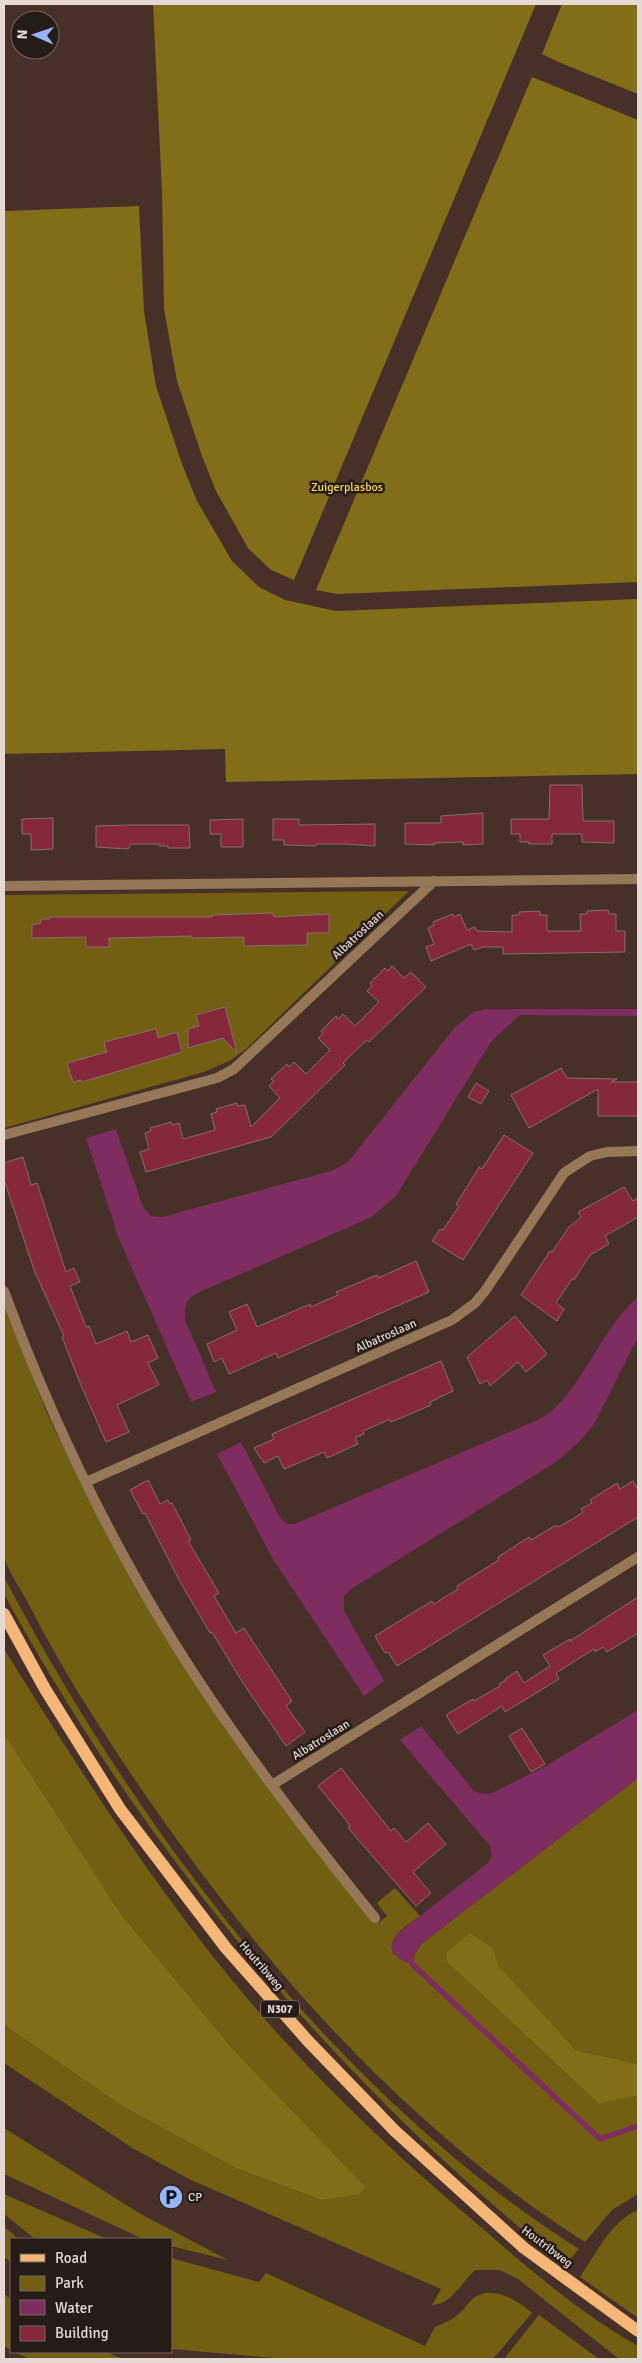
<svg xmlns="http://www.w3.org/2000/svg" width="642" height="2363" font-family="Signika,sans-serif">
<rect width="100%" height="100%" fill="#463028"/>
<path fill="#725f12" d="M409,891L246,1049L231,1060L204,1072L4,1128V895Z
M4,1303L45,1409L81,1484L223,1726L287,1814L378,1923L387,1916L377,1903L395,1888L420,1916C407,1926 386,1936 394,1955L415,1954L421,1944L638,1778V2064L576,2050L499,1966L494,1949L447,1962L599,2104L638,2096V2194L612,2210L585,2242C384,2114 228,1925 100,1727C74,1687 49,1644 27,1601C20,1588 10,1574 5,1560C0,1547 4,1511 4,1496C4,1432 4,1368 4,1303Z
M4,1577C117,1792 274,2009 463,2165C499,2195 539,2223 579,2249L565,2265C335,2081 145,1853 4,1594Z
M4,1649C94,1793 186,1938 304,2062C357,2118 415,2172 475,2222C527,2267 578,2312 638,2346V2359H619L518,2279L500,2270H475C462,2282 451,2305 432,2305L441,2289L191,2180L134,2149L4,2063V2025L122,2106L235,2168L321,2200L366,2187L232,2048L121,1914L4,1733Z
M4,2128L139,2213L228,2260L171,2246V2239H143L4,2174Z
M4,2193L6,2195L107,2239H35L4,2214Z
M638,2210V2318L580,2277C595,2255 612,2220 638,2210Z
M4,2227L14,2235L16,2239H11V2262L4,2257Z
M171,2258L259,2282L266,2273L425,2346L435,2327C445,2323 454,2319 462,2311C466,2307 470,2300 475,2297C494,2285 518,2301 532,2313L493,2359H286L171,2349Z
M4,2294L11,2299V2350L4,2346Z
M539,2315L599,2359H504Z
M14,2352H106L123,2359H30Z"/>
<path fill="#826d18" d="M153,4H536L294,580L271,570L248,548L216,491L202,456L177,381L164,309L162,192Z
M562,4H638V94L563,64L542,54Z
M532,77L638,120V582L337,594L316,590Z
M139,206L144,311L156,386L182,464L197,501L232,561L259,587L285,600L336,611L638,599V774L226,782L225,749L4,754V211Z
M4,1733L121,1914L232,2048L366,2187L359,2194L321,2200L235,2168L122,2106L4,2025Z
M470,1933L494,1949L499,1966L576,2050L638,2064V2096L599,2104L447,1962L446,1953Z"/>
<path fill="#7f2d60" d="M485,1009H638V1016L520,1015L491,1042L396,1196L372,1217L195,1294L186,1303L185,1320L216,1392L191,1402L119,1239L86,1138L116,1129L143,1207L151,1216L162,1217L331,1171L348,1162L455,1027L474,1012Z
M638,1297V1337L594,1424L579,1442L556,1462L351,1589L344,1596V1611L384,1681L364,1696L274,1561L217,1454L241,1442L281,1519L287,1524H295L540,1419C581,1395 599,1330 638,1297Z
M638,1710V1778L421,1944L415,1954L413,1965C402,1961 396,1958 391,1947L397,1934L488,1863L492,1856L490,1846L400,1740L421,1726L474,1791L484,1794L492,1793L544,1767Z"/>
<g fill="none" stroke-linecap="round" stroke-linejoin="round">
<path stroke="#7f2d60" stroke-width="5.5" d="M413,1965L600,2139L638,2126"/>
</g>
<path fill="#85283a" stroke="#876c6e" d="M550,785H582L583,821H614V843L582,842V834H552V844H529V842H520V834H511V819H549Z
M483,813V844L463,845V842L434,843V845L405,844V823H441V816Z
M53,818V849L31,850V834H22V819Z
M243,819V847H221V834H210V820Z
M273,819H299V825L375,824V846L346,844H316V846L284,845V840H273Z
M128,825H189L190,848H168V846H160L159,844H131L128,849L96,847V826Z
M608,910L609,914H616V931H625V952L503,954V947H483L474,950L471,944L431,961L426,947L434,944L428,928L434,925L433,922L453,914L454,917L460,914L467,930L475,927L477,931L512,932V915H519V912L540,911V915H547V931H581L580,914H587V911Z
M272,913L274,917L329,914V933H307V945H297L244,946V937L192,938V936L109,938V947H86V937L32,938V925L41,923V919H50V917H212V915Z
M392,966L404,978L411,972L426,987L369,1042L367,1040L355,1051L343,1063L345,1065L271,1137L146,1172L140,1152L149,1149L145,1133L151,1131L150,1128L171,1122L172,1125L179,1123L183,1139L215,1130L211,1114L217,1112L216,1109L237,1103L238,1106L245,1105L251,1127L280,1098L269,1086L274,1081L271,1079L287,1064L289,1067L294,1062L306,1074L330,1050L318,1038L323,1034L321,1031L336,1016L338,1019L343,1014L355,1026L379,1002L367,991L372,986L370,983L385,968L388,971Z
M225,1007L237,1053L223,1038L188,1048V1029L199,1026L196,1015Z
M156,1029L158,1038L177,1032L182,1052L82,1082L81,1080L73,1082L67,1063L107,1052L104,1042Z
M561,1068L567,1078L617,1079L611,1082H638V1116H598V1089L529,1128L511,1095Z
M476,1083L489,1091L481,1104L468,1097Z
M504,1135L533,1153L463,1260L432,1241L440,1229L443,1230L459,1206L456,1204L475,1174L479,1167L482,1169Z
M23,1157L31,1185L37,1183L66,1272L74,1268L80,1282L70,1286L86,1327L89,1326L96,1344L127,1331L131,1342L148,1335L158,1358L148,1363L159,1385L117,1405L129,1432L106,1442L80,1383L62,1337L64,1336L34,1270L4,1180V1163Z
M624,1187L633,1201L638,1198V1217L605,1236L609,1244L590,1255L574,1280L572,1279L556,1303L564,1309L557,1321L521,1295L550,1251L552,1252L569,1227L581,1217L578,1212Z
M416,1261L429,1292L278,1358L276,1353L229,1374L222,1358L214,1362L207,1344L237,1330L229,1312L247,1304L257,1327L310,1304L311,1307L324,1301L338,1295L336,1292L377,1275L378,1278Z
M515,1316L547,1354L526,1372L518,1362L490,1386L487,1380L480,1384L467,1357Z
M441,1361L453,1391L430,1402L431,1405L408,1415L391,1422L390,1419L363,1431L364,1434L355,1438L358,1444L327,1458L324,1452L284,1469L278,1456L264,1463L254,1448L274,1439L272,1434Z
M148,1480L160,1504L168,1500L170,1504L172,1503L191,1540L188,1541L219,1593L214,1596L236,1633L244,1628L292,1701L286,1706L305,1732L286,1746L241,1680L212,1632L210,1633L178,1578L145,1513L143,1514L130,1490Z
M633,1481L638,1490V1517L397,1666L388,1652L385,1653L375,1636L432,1601L434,1604L458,1589L457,1586L499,1560L498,1557L529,1537L531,1540L556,1525L558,1527L571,1520L583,1512L581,1509L592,1503L590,1500L617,1483L620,1489Z
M638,1597V1633L607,1652L603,1647L595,1652L594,1649L556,1673L559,1679L505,1712L502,1706L458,1734L446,1715L473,1699L474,1701L500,1686L499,1684L506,1680L505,1679L517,1671L524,1683L550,1666L543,1655L570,1639V1641Z
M522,1728L545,1764L531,1772L509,1736Z
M341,1768L391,1831L394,1828L406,1842L428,1823L446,1844L413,1872L431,1893L416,1906L348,1828L350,1826L346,1820L318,1786Z"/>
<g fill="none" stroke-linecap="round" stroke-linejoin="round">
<path stroke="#967859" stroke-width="10" d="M4,886L638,879
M4,1135L217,1078L234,1069L434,881
M4,1291C49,1413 106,1533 175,1644C235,1740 304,1830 375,1918
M86,1482L452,1320L475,1303L485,1291L564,1173L590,1156L607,1152L638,1151
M272,1785L638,1557"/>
<path stroke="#f5b777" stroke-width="12" d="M4,1614L45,1689L120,1809L226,1948L308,2041L395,2131L524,2248L638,2331"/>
</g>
<defs>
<g id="parking-disc" transform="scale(1.25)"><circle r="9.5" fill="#95b6fd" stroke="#251b17"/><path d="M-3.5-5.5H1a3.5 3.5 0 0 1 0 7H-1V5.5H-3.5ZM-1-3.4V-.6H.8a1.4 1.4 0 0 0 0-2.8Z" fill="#111"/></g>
</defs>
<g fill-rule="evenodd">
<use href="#parking-disc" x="171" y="2197"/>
</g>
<g text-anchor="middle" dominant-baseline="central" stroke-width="5" stroke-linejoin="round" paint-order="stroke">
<rect fill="#251b17" stroke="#ac9f9b" stroke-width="1" x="261" y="2000.5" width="38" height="17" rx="4"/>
<g font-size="11" font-weight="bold" fill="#e6d8d3">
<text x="280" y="2009">N307</text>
</g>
<g font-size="12" fill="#ffd94e" stroke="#251b17">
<text x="347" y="487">Zuigerplasbos</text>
</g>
<g font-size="12" fill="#e6d8d3" stroke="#251b17">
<text transform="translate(358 935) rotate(-43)">Albatroslaan</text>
<text transform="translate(386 1336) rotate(-24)">Albatroslaan</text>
<text transform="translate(321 1740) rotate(-32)">Albatroslaan</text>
<text transform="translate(261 1966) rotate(49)">Houtribweg</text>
<text transform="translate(547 2247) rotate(37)">Houtribweg</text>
</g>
<g font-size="12" fill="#e6d8d3" stroke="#251b17" text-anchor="start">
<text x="188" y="2197">CP</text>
</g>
</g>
<rect width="642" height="2363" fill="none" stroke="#e6d8d3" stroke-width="10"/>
<rect x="10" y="2238" width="162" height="115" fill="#251b17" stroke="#726762"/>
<rect x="20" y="2254" width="25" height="8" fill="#f5b777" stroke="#726762"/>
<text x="55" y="2263" font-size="15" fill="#e6d8d3">Road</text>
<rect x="20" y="2276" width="25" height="15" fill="#725f12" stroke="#726762"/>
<text x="55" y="2288" font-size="15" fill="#e6d8d3">Park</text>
<rect x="20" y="2300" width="25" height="15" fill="#7f2d60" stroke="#726762"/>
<text x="55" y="2313" font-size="15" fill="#e6d8d3">Water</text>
<rect x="20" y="2326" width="25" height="15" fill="#85283a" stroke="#726762"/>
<text x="55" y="2338" font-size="15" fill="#e6d8d3">Building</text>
<g transform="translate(35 35) rotate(272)"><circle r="24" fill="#251b17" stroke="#726762"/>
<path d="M0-4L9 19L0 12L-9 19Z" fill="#95b6fd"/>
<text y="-8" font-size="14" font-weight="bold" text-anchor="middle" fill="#e6d8d3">N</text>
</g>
</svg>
